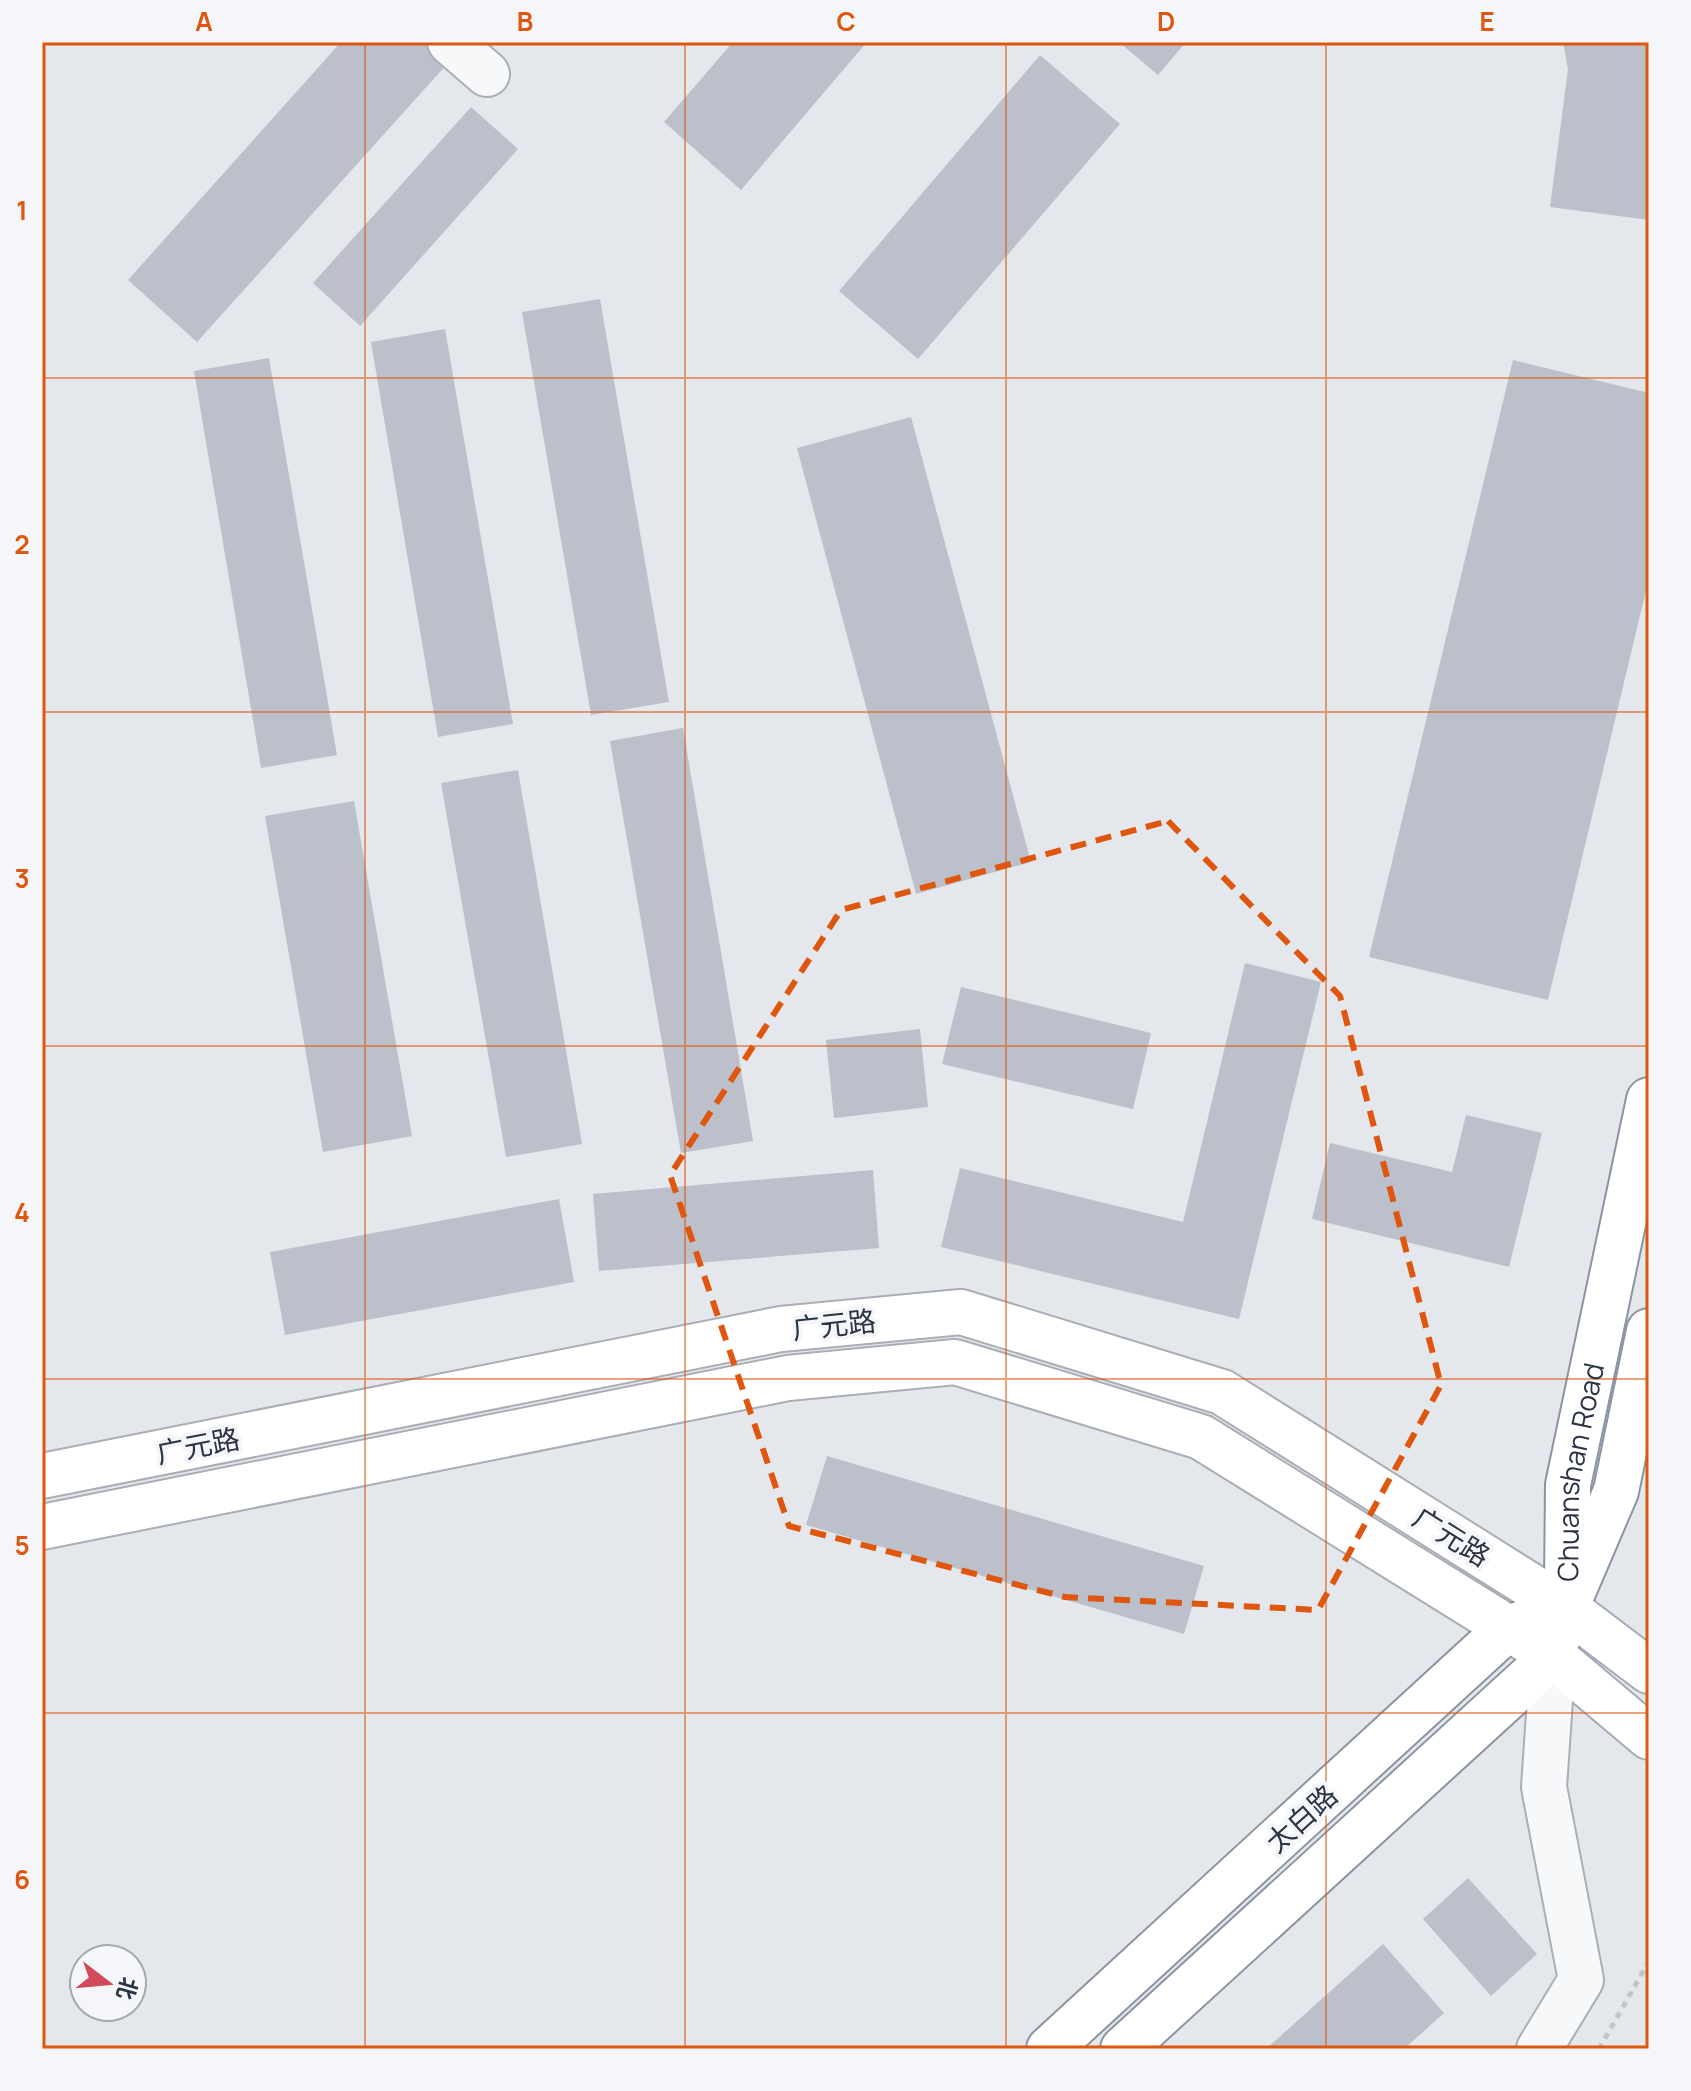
<svg xmlns="http://www.w3.org/2000/svg" width="1691" height="2091" font-family="Manrope,'Noto Sans SC',sans-serif">
<rect width="100%" height="100%" fill="#e4e7ec"/>
<path fill="#bbc0ca" d="M341,42H426L448,63L197,342L128,280Z
M733,42H867L741,190L664,122Z
M1119,42H1186L1158,75Z
M1563,42H1649V220L1550,207L1568,69Z
M1040,55L1120,124L918,359L839,291Z
M471,107L518,149L360,326L313,283Z
M600,299L669,702L591,715L522,312Z
M445,329L513,724L438,737L371,342Z
M269,358L337,755L261,768L194,371Z
M1513,360L1649,393V578L1548,1000L1369,957Z
M911,417L1031,862L916,894L797,448Z
M683,728L753,1141L681,1153L610,741Z
M518,770L582,1144L506,1157L441,783Z
M354,801L412,1136L323,1152L265,816Z
M1245,963L1321,982L1239,1319L941,1247L960,1168L1183,1222Z
M961,987L1151,1033L1133,1109L942,1064Z
M920,1029L928,1107L834,1118L826,1040Z
M1466,1115L1542,1133L1509,1267L1312,1219L1330,1143L1452,1172Z
M873,1170L879,1248L599,1271L593,1194Z
M559,1199L574,1282L285,1335L270,1252Z
M827,1456L1204,1566L1184,1634L806,1525Z
M1468,1878L1537,1954L1491,1996L1423,1919Z
M1383,1944L1444,2013L1404,2049H1266Z"/>
<g fill="none" stroke-linecap="round" stroke-linejoin="round">
<g stroke="#a9aeb7" stroke-width="48">
<path id="minor" d="M450,42L487,74
M1539,2049L1581,1980L1544,1787L1553,1656"/>
</g>
<g stroke="#a9aeb7" stroke-width="48">
<path id="secondary" d="M42,1476L781,1329L961,1312L1222,1392L1566,1608
M42,1527L788,1378L955,1362L1201,1437L1553,1656"/>
</g>
<g stroke="#a3abb8" stroke-width="48">
<path id="primary" d="M1566,1608L1649,1671
M1553,1656L1649,1737"/>
</g>
<g stroke="#8b94a3" stroke-width="48">
<g id="trunk">
<path id="s1" d="M1567,1585L1568,1485L1649,1100"/>
<path d="M1049,2049L1508,1628L1566,1608"/>
<path d="M1123,2049L1553,1656L1566,1608L1616,1491L1649,1331"/>
</g>
</g>
<path stroke="#c2c5cb" stroke-width="5" stroke-dasharray="6 6" stroke-linecap="butt" d="M1599,2049L1649,1961"/>
<use href="#minor" stroke="#f7f8fa" stroke-width="44"/>
<use href="#secondary" stroke="#fff" stroke-width="44"/>
<use href="#primary" stroke="#fff" stroke-width="44"/>
<use href="#trunk" stroke="#fff" stroke-width="44"/>
</g>
<path fill="none" stroke="#df570f" stroke-width="6" stroke-dasharray="16 10" stroke-linejoin="round" d="M1168,821L1340,996L1441,1385L1318,1610L1065,1597L789,1526L670,1175L841,910Z"/>
<path fill="none" stroke="#df570f" stroke-width="2" stroke-opacity="0.55" d="M365,42V2049M685,42V2049M1006,42V2049M1326,42V2049M42,378H1649M42,712H1649M42,1046H1649M42,1379H1649M42,1713H1649"/>
<g text-anchor="middle" dominant-baseline="central" stroke-width="8" stroke-linejoin="round" paint-order="stroke">
<g font-size="28" fill="#2b3445" stroke="#f4f6f9">
<text transform="translate(834 1324) rotate(-6)">广元路</text>
<text transform="translate(198 1445) rotate(-11)">广元路</text>
<text stroke="none"><textPath href="#s1" startOffset="114">Chuanshan Road</textPath></text>
<text transform="translate(1452 1536) rotate(32)">广元路</text>
<text transform="translate(1301 1818) rotate(-42)">太白路</text>
</g>
</g>
<rect width="1691" height="2091" fill="none" stroke="#f4f6f9" stroke-width="88"/>
<g transform="translate(108 1983) rotate(106)"><circle r="38" fill="#f4f6f9" stroke="#a4a8b1" stroke-width="2"/>
<path d="M0-6L14 30L0 20L-14 30Z" fill="#d1495b"/>
<text y="-12" font-size="22" font-weight="bold" text-anchor="middle" fill="#2b3445">北</text>
</g>
<rect x="44" y="44" width="1603" height="2003" fill="none" stroke="#df570f" stroke-width="3"/>
<g font-size="26" text-anchor="middle" font-weight="bold" fill="#df570f">
<text x="204" y="31">A</text>
<text x="525" y="31">B</text>
<text x="846" y="31">C</text>
<text x="1166" y="31">D</text>
<text x="1487" y="31">E</text>
<text x="22" y="220">1</text>
<text x="22" y="554">2</text>
<text x="22" y="888">3</text>
<text x="22" y="1222">4</text>
<text x="22" y="1555">5</text>
<text x="22" y="1889">6</text>
</g>
</svg>
